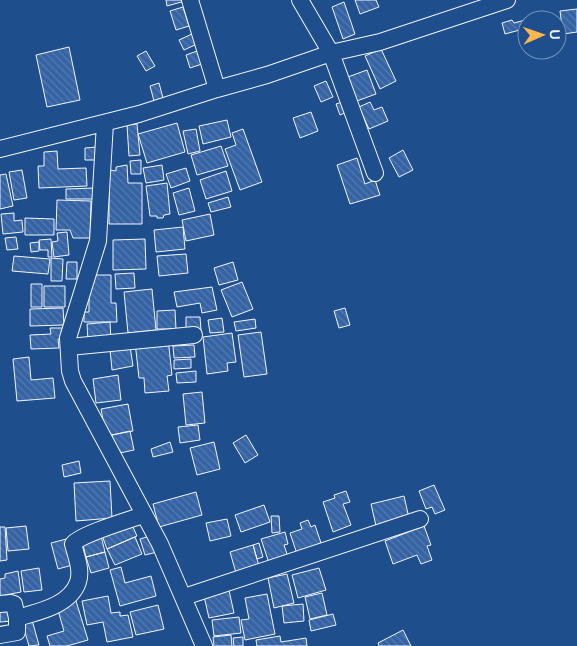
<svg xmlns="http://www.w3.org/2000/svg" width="577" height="646" font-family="'Nunito Sans',sans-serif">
<defs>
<pattern id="building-back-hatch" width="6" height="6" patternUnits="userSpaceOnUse" patternTransform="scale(1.25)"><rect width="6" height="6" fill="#3563a3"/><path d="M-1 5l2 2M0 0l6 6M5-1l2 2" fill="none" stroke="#537ab1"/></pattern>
</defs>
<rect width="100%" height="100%" fill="#1f4e8c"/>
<path fill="url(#building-back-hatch)" stroke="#f2f6ff" d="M166,0H185V1L167,6Z
M355,0H376L379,7L360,14Z
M344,2L355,34L343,39L332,7Z
M183,7L189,26L176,30L170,11Z
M577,9V32L563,34L560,11Z
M529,19V20H527V28L505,34L502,23L512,20L514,23Z
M194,33L199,43L184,50L179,40Z
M69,47L80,100L47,107L36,55Z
M381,49L396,81L380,89L365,56Z
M200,50L205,63L190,68L186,55Z
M146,51L155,66L146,71L137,56Z
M367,70L376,94L354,102L345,78Z
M326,81L333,97L321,102L314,86Z
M159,83L163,98L154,101L150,86Z
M345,101L349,111L340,115L336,104Z
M370,102L374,110L382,107L388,121L369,129L359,107Z
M311,112L318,131L300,138L293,118Z
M227,120L231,137L203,144L199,126Z
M177,123L185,152L147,163L138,134Z
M137,124L140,155L129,156L127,125Z
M196,129L200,151L188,154L183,131Z
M243,129L262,182L240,190L225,149L236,145L232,133Z
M221,146L228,166L197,175L191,155Z
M97,147L98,160H85V148Z
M403,150L413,170L399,177L389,158Z
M57,151L58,169L86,168L87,186L39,188L38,166H44V152Z
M357,158L365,184L375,180L380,195L350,204L337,165Z
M141,160V174H131L130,161Z
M127,165L128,183H142V224H109V170L116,171V167Z
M162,165L164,180L146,183L143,168Z
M186,168L190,181L171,188L166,174Z
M22,170L27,198L14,200L9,172Z
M226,171L232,191L206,199L200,180Z
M6,174L13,206L0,209V175Z
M167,183L170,214L164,215L163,218H157V216H150L146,186Z
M94,188V199H66V189Z
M189,188L195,211L179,215L173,193Z
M228,197L231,207L211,212L208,203Z
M57,200L91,201L90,238H73L70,230H56Z
M14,213V221L22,220L23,232L3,234L1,214Z
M210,214L214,235L186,241L182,220Z
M25,218L54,219V235H25Z
M183,227L185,249L156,252L154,230Z
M67,232L69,255L54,257L52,242L58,241L57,233Z
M16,237L18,249L7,250L5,238Z
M51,239L52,257H48V250H40L39,240Z
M145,239L146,269L113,270V240Z
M39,242V251L31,252L30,243Z
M186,254L188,273L159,276L157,256Z
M14,256L50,259L48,274L12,271Z
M51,258L63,259L62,281H51Z
M67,262H77V279H66Z
M233,262L238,280L219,285L214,268Z
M134,273L135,288L116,289L115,274Z
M89,275H111V303H116L117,322H84V312H89Z
M242,282L253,309L232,317L221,290Z
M31,284H42V307H31Z
M44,286H65V307H44Z
M212,287L217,310L202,313L200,303L177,307L174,292Z
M152,289L156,330L128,333L124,292Z
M63,308L64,325L30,326V309Z
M345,308L350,325L339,328L334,311Z
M175,310L176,329H157V311Z
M186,317H200L201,330H186Z
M222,318L224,332L210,333L208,320Z
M255,319L256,328L236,331L234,322Z
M110,322L111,340L88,341L87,324Z
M50,328H64V339H58L59,348L31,349L30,335L51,334Z
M261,332L267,374L244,377L238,335Z
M232,333L236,362L227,363L228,371L207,374L203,337Z
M168,338L172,375L167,376L169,391L145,393L144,378H139L135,342Z
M194,345L195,357L174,358L173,346Z
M130,346L133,366L112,370L110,349Z
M29,357L31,380L53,378L55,398L17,401L13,359Z
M191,359V368L174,369V360Z
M196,371V382L177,383L176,373Z
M118,375L121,400L96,403L93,379Z
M202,392L205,423L186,425L183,394Z
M128,404L133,431L106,436L101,409Z
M198,425L200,440L180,443L178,427Z
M130,431L134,450L115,454L112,435Z
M246,435L258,455L245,463L233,443Z
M170,442L173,452L153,457L151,449Z
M214,442L220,469L197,475L190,448Z
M79,461L81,473L64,477L62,465Z
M110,481L112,518L76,521L74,483Z
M434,485L445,510L435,514L432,507L426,509L419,491Z
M346,491L350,502L343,504L351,525L333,532L323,502L335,498L334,495Z
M196,492L202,515L159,527L153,504Z
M404,496L409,518L376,526L371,504Z
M264,505L270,522L241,532L235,515Z
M271,516H279L280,532L272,533Z
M129,518L137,536L107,549L100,530Z
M227,519L231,536L210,541L206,523Z
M308,520L311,527L315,525L322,546L297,554L290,533L302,529L300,523Z
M26,526L29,549L8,551L6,528Z
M424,526L431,545L427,546L432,560L421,564L417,555L393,564L385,541Z
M0,527H5L7,560L0,561Z
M100,532L105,552L86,557L81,537Z
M285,532L288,544L284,545L288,557L269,563L261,539Z
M153,535L157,552L145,555L140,539Z
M135,537L142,554L115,565L107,549Z
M70,538L76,564L58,569L51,543Z
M259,543L263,557L257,559L253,545Z
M253,545L259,566L236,573L230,552Z
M105,552L109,568L91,573L86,557Z
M121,567L125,583L151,576L156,596L120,606L110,570Z
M39,568L42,590L24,592L21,571Z
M319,568L326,590L298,598L292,575Z
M18,571L21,592L0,596V579L5,578V574Z
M287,574L294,603L274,608L268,578Z
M228,586L234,613L209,618L204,596Z
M322,593L327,615L310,619L305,597Z
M267,594L275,634L245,640L241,620L249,619L245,598Z
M108,596L111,613L120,612V616L128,615L133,637L107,642L103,622L87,625L82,601Z
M76,601L88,640L67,646H50L47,636L64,631L57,607Z
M11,603L12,621L0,622V607Z
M303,604L304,621L284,623L282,606Z
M158,605L164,629L136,635L130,612Z
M333,614L336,625L311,631L309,620Z
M239,617L241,633L214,636L212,620Z
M32,620L39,645L29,646L22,622Z
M403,630L411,646H379L378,643Z
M231,635L232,646H214L213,637Z
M280,636L281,642L306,638L307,646H257L256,640Z
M243,637V646H234L233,638Z"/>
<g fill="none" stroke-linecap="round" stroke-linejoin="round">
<g stroke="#f2f6ff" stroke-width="18">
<path id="minor" d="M190,0L217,89
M300,0L331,53L375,173
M105,123L98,241L68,338L70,371L73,381L160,544L204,646
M0,149L139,114L217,89L267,75L331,53L380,42L507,0
M69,347L194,335
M184,597L420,519
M0,604L11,603L14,604L17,618
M0,635L17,632V618C37,612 70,606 78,582C82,570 76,556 73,544C81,534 129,520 143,515"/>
</g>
<use href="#minor" stroke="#1f4e8c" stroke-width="16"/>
</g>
<g transform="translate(542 35) rotate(88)"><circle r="24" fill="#1f4e8c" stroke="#7391ba"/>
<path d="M0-4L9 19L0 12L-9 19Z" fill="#ffb74d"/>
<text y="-8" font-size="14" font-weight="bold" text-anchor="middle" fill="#f2f6ff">U</text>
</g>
</svg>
